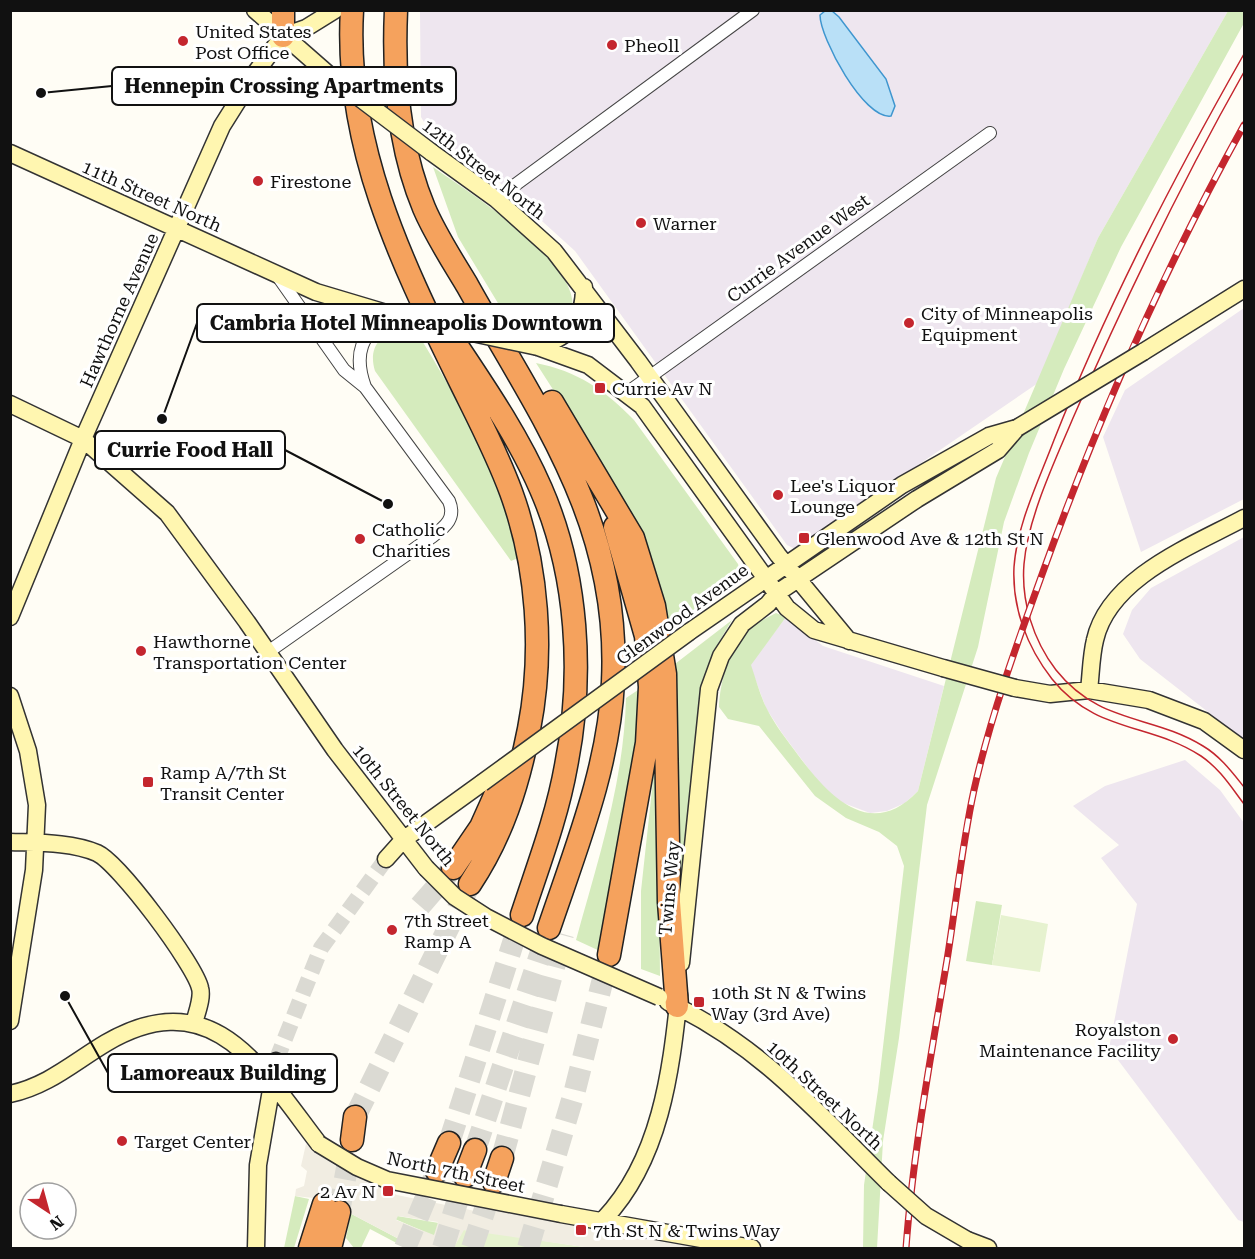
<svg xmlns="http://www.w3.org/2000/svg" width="1255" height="1259" font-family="'Roboto Serif',serif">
<rect width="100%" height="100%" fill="#fffdf5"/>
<path fill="#eee6ef" d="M420,11H1228L1098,238L1038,383L795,549L787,545L575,251L490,174L430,132L421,117Z
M1244,308V499L1141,552L1103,437L1125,390Z
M1244,537V740L1140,659L1123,634L1132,610L1151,588Z
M786,617L823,646L944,686L918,791L905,803L887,811L870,813L838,801L823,788L782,733L766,708L750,665Z
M1185,760L1220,790L1244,823V1222L1238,1220L1109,1048L1137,904L1101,858L1119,845L1073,806L1105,786Z"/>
<path fill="#d5ebbd" d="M1228,11H1244V23L1121,247L1064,369L1029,453L1004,522L978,647L927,805L899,1038L883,1141L877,1248H863L864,1185L878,1090L904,866L897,846L879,832L846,818L815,796L759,726L728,719L719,707C720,681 729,649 748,630C755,623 767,618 776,613L786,617L751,665C756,679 760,696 767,709C775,725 787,740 798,755C828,795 870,842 918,791L996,478L1098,238Z
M433,167C465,190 599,273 568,320C555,340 533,332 513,328L458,237Z
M398,332L421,339C464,410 500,476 518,558L511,561L375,371C369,352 376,335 398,332Z
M536,363C577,371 605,390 634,420L738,564L741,574L737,580L667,630L620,494Z
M732,620L713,652L701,690L682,890L677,891L671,667Z
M644,686V698L602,952L576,940C598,860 624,782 626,698Z
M654,771L658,773L660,976L641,969V891Z
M976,901L1002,905L992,965L966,961Z
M295,1196L309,1199L294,1248H284Z
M313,1198L323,1199L416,1248H406L370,1229L361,1248H354L346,1238L350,1218Z
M397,1216L439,1223L434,1236L395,1219Z"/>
<path fill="#e6f2cf" d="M1001,915L1048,924L1040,972L992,965Z
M463,1230L478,1231L591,1248H458L454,1247Z"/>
<path fill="#f1ede2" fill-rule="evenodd" d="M306,1144L342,1171L397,1195L475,1211L493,1209L717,1248H591L464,1230L454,1247L458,1248H416L323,1199L295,1196L296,1189L304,1186L307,1171L301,1166ZM398,1216L438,1222L434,1235L396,1220Z"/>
<path fill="#b9e0f7" stroke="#3f96cf" stroke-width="1.5" d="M825,11H832L839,17L886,79L895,106L891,116C864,120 820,38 820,15Z"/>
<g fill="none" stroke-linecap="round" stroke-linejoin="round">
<path stroke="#dbdad3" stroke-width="16" stroke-dasharray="16 8" stroke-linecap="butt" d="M276,1061L321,948L386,859"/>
<path stroke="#dbdad3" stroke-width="22" stroke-dasharray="22 11" stroke-linecap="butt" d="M420,906L453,868
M355,1117L470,884
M449,1143L522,915
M475,1150L549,928
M502,1158L563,934
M339,1212L352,1140
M405,1248L437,1171
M443,1248L465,1176
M472,1248L494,1182
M528,1248L575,1090L609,955"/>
<g stroke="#444" stroke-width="14">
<path id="street" d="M496,199L753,10
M277,275L344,370L365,387
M627,393L990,133
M268,652L433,536C446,526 456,518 449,501L365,387C353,354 361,333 391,315"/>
</g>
<g stroke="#333" stroke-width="19">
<path id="secondary" d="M255,10L328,74
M283,36L306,28L335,10
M431,152L496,199L554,251L638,361L778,555L849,641
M10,153L316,292L403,318
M538,347L588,365L642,406L787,608L814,630L943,668
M538,347C570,337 584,322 584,287
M1143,352L1244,289
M10,404L83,439L167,513L247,622L335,750L426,868
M10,617L83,439L222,126L256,72L283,36
M689,632L902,485L989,436L1017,428
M1015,688L1050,694L1089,690L1149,700L1204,721L1244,750
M1089,690C1091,674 1091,656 1095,640C1109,577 1194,545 1244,518
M10,696L28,751L37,805L34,870L10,1021
M10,842C38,843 71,842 97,853C119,863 195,965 200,988C203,998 196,1014 194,1024
M386,859L403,840L482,783
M681,963L709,689L721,656L742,624L768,604L777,593L917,499L998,450L1017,428
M668,1002C760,1045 818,1113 889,1183
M10,1094C48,1086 74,1062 106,1043C213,980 262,1070 319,1144
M561,1214L752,1248
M604,1219C660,1160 671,1073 679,995
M967,1240L988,1248
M256,1248L258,1165L276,1061"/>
</g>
<g stroke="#222" stroke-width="25">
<path id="highway" d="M283,10V36
M352,10C344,143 400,259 457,375C476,414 496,451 511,492C538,566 544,652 529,729C518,785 502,836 470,884
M396,10C393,77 398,146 424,208C435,234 452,260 467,285C540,416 621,522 613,682C609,767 576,848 549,928
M453,340C485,388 518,436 541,489C578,574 584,676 566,766C557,817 538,866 522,915
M552,402L633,538L654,606L665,674L669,902L677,1006
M453,868L481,827L507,769
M609,955L647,743L650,687L646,636L615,527
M352,1140L355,1117
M437,1171L449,1143
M465,1176L475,1150
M494,1182L502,1158
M310,1248L324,1204
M330,1248L339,1212"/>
</g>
<use href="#street" stroke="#fff" stroke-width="12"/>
<use href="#secondary" stroke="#fff6b0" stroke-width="16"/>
<use href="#highway" stroke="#f5a25d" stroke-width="22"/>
<path stroke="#c4262e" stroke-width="1.5" d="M1244,54C1173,179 1107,306 1054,440C1039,480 1017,524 1014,567C1012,608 1027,647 1052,679C1095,733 1151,723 1201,756C1220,769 1231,787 1244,804
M1244,72C1179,187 1126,297 1073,418C1055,461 1028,517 1024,564C1021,601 1033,640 1056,670C1100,725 1151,714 1203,746C1220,756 1232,772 1244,787"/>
<g stroke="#c4262e" stroke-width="7">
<path id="rail" d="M906,1248C913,1152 931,1056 947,960C956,904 962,845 974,790C991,714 1018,641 1044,569C1100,414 1164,269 1244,125"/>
</g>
<use href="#rail" stroke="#fff" stroke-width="4.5" stroke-dasharray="14" stroke-linecap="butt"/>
<g stroke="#333" stroke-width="19" stroke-linecap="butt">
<path id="secondary-bridge" d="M328,74L431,152
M403,318L538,347
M1017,428L1143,352
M943,668L1015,688
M482,783L689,632
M426,868L455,897L486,917L542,946L659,997
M319,1144L357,1167L387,1180L561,1214
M889,1183L926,1216L967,1240"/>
</g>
<use href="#secondary-bridge" stroke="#fff6b0" stroke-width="16"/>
</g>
<g fill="#c4262e" stroke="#fff" stroke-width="2">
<circle cx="183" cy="41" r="6"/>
<circle cx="612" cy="45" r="6"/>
<circle cx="258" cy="181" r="6"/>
<circle cx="641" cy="223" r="6"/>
<circle cx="909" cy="323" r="6"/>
<rect x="594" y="382" width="12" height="12" rx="3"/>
<circle cx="778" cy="495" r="6"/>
<rect x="798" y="532" width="12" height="12" rx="3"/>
<circle cx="360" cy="539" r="6"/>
<circle cx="141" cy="651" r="6"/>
<rect x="142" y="776" width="12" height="12" rx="3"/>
<circle cx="392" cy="930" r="6"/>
<rect x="693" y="996" width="12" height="12" rx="3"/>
<circle cx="1173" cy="1039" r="6"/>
<circle cx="122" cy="1141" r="6"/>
<rect x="382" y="1185" width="12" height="12" rx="3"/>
<rect x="575" y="1224" width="12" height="12" rx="3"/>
</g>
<g text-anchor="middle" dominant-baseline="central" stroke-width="6" stroke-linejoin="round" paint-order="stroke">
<g font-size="18" fill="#111" stroke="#fff" text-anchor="start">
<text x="195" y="31">United States<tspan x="195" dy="21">Post Office</tspan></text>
<text x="624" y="45">Pheoll</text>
<text x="270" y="181">Firestone</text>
<text x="653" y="223">Warner</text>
<text x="921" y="313">City of Minneapolis<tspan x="921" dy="21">Equipment</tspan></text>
<text x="612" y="388">Currie Av N</text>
<text x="790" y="485">Lee's Liquor<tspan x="790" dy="21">Lounge</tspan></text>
<text x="372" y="529">Catholic<tspan x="372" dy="21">Charities</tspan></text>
<text x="816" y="538">Glenwood Ave &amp; 12th St N</text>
<text x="153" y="641">Hawthorne<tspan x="153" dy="21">Transportation Center</tspan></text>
<text x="160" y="772">Ramp A/7th St<tspan x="160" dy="21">Transit Center</tspan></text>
<text x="404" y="920">7th Street<tspan x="404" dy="21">Ramp A</tspan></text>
<text x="711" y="992">10th St N &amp; Twins<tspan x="711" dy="21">Way (3rd Ave)</tspan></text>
<text x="1161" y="1029" text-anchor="end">Royalston<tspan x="1161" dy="21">Maintenance Facility</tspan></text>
<text x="134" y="1141">Target Center</text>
<text x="376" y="1191" text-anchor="end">2 Av N</text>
<text x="593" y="1230">7th St N &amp; Twins Way</text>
</g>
<g font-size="18" fill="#111" stroke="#fff">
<text transform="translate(484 169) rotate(38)">12th Street North</text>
<text transform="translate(152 196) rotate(24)">11th Street North</text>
<text transform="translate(798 248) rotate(-36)">Currie Avenue West</text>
<text transform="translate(119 310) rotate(-66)">Hawthorne Avenue</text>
<text transform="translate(682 614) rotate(-36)">Glenwood Avenue</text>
<text transform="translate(404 805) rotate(51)">10th Street North</text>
<text transform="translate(669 888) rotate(-85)">Twins Way</text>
<text transform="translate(825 1095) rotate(43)">10th Street North</text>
<text transform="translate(456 1172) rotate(12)">North 7th Street</text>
</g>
</g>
<path fill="none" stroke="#111" stroke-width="2" d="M41 93L112 86M162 419L197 323M388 504L285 450M65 996L108 1073"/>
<g fill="#111" stroke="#fff" stroke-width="2">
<circle cx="41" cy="93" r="6"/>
<circle cx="162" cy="419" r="6"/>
<circle cx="388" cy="504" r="6"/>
<circle cx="65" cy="996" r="6"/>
</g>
<g fill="#fff" stroke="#111" stroke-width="2">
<rect x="112" y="67" width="344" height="38" rx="6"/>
<rect x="197" y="304" width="417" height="38" rx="6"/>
<rect x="95" y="431" width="190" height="38" rx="6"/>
<rect x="108" y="1054" width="229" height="38" rx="6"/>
</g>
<g font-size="20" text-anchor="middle" font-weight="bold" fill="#111">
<text x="284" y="93">Hennepin Crossing Apartments</text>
<text x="406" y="330">Cambria Hotel Minneapolis Downtown</text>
<text x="190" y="457">Currie Food Hall</text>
<text x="223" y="1080">Lamoreaux Building</text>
</g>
<rect width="1255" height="1259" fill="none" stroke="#111111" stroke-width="24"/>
<g transform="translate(48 1211) rotate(144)"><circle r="28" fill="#ffffff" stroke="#a0a0a0" stroke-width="1.5"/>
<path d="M0-4.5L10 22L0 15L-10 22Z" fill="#c4262e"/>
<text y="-9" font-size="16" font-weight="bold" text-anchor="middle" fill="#111111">N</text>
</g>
</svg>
